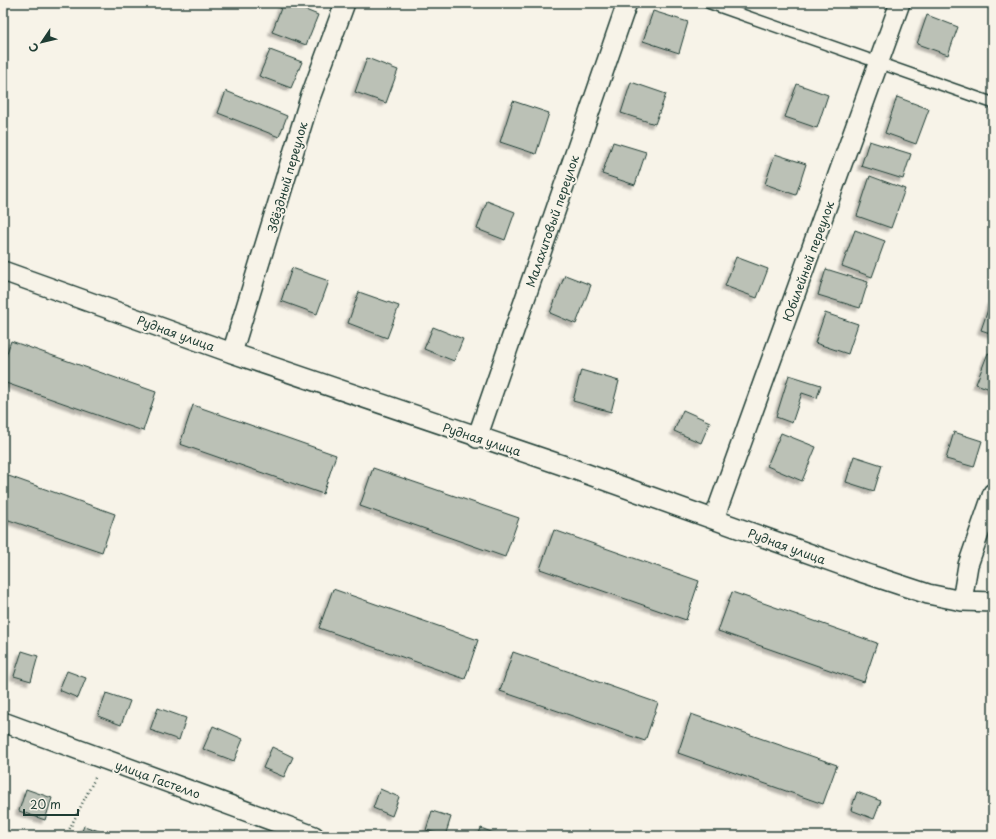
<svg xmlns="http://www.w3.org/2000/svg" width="996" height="839" font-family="'Playpen Sans',sans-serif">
<defs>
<filter id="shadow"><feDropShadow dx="-3.5" dy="3.5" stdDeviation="1" flood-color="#0004"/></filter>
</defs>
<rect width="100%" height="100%" fill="#f7f3e8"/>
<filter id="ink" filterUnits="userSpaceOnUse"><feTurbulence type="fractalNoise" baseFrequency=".025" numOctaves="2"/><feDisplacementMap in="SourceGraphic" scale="8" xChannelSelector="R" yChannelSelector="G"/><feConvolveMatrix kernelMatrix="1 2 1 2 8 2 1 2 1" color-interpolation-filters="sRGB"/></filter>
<g filter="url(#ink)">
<path fill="#bbc1b6" stroke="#1f3d34" filter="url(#shadow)" d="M283,3H288L318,15L306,45L272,32Z
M653,11L688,22L679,53L643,41Z
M927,15L958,27L948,55L917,44Z
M270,50L302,62L291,88L259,76Z
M367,58L398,70L386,103L355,92Z
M631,82L666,94L655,124L621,113Z
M797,84L828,95L817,128L785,117Z
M226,91L287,116L279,137L218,113Z
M897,97L929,109L916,144L885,133Z
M513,101L549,113L536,154L500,142Z
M869,141L911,154L903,179L861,166Z
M613,142L646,152L635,185L602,174Z
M775,154L806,164L796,195L765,184Z
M870,176L905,189L891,228L857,216Z
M487,201L515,212L505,240L477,229Z
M855,230L885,241L872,277L842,266Z
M736,257L768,269L757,298L725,286Z
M292,268L329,281L317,314L281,301Z
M826,269L868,282L860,308L818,295Z
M565,275L591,285L576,324L550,313Z
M359,292L399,306L387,338L348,323Z
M991,301H993V334L981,330Z
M825,313L858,324L848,354L815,343Z
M433,327L463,339L454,361L424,349Z
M11,341L156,392L143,431L3,382V365Z
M988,353L993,355V390L976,384Z
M581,370L619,381L611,412L573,401Z
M789,375L821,385L817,398L802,393L792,423L776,417Z
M193,405L336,455L323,494L180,444Z
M683,410L710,422L701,443L674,431Z
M954,432L982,441L974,467L946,459Z
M781,433L816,447L802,481L767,466Z
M854,456L882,465L874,491L846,482Z
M373,468L519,518L505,557L360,506Z
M3,474L115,514L102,552L3,518Z
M554,530L699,581L686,620L540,569Z
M333,589L478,640L465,679L319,628Z
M732,592L877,643L864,682L718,631Z
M22,651L38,656L31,681L14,676Z
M513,652L658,703L645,741L500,691Z
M67,671L86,678L78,698L59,690Z
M106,693L130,701L121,725L98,716Z
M158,708L186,718L179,740L150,730Z
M691,714L837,765L823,804L678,753Z
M213,726L243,739L234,761L203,749Z
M272,747L293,757L284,777L263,768Z
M26,789L52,798L45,820L19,811Z
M380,789L399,797L392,816L373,808Z
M857,792L881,801L874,819L851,810Z
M432,811L451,817L445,836L426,830Z
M84,826L108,834V836H80Z
M481,828L501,836H478Z"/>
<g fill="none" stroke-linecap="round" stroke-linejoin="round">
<g stroke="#1f3d34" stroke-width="13">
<path id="service" d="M709,3L993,103"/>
</g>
<g stroke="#1f3d34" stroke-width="22">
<path id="minor" d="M3,271L232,353L562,465L861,572L928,594L962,601L993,602
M232,353L310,98L345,3
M477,438L627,3
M714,519L900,3
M962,601L968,565L993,493
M3,722L314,836"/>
</g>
<path stroke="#1f3d34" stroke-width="2.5" stroke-dasharray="1 3" stroke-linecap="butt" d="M66,836L96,776"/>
<use href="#service" stroke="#f7f3e8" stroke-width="10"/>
<use href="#minor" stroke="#f7f3e8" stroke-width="19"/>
</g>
</g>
<g text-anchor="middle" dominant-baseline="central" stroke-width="4" stroke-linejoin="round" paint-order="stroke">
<g font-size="12" fill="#1f3d34" stroke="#f7f3e8">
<text transform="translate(287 177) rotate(-74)">Звёздный переулок</text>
<text transform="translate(552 221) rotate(-71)">Малахитовый переулок</text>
<text transform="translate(808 261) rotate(-70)">Юбилейный переулок</text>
<text transform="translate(176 333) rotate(20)">Рудная улица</text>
<text transform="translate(482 439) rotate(18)">Рудная улица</text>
<text transform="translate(787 546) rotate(20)">Рудная улица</text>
<text transform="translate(158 779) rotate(20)">улица Гастелло</text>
</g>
</g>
<rect width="996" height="839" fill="none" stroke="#f7f3e8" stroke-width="16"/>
<rect x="8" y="8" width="980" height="823" fill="none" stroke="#1f3d34" stroke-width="1.5" filter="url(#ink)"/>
<g transform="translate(42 42) rotate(235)" stroke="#f7f3e8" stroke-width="3" paint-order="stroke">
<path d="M0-3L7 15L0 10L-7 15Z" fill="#1f3d34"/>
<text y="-6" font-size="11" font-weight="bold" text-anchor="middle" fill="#1f3d34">С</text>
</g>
<path d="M24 809v6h54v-6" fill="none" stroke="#1f3d34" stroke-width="2"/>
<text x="30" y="809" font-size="12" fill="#1f3d34" stroke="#f7f3e8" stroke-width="3" paint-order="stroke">20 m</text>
</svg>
